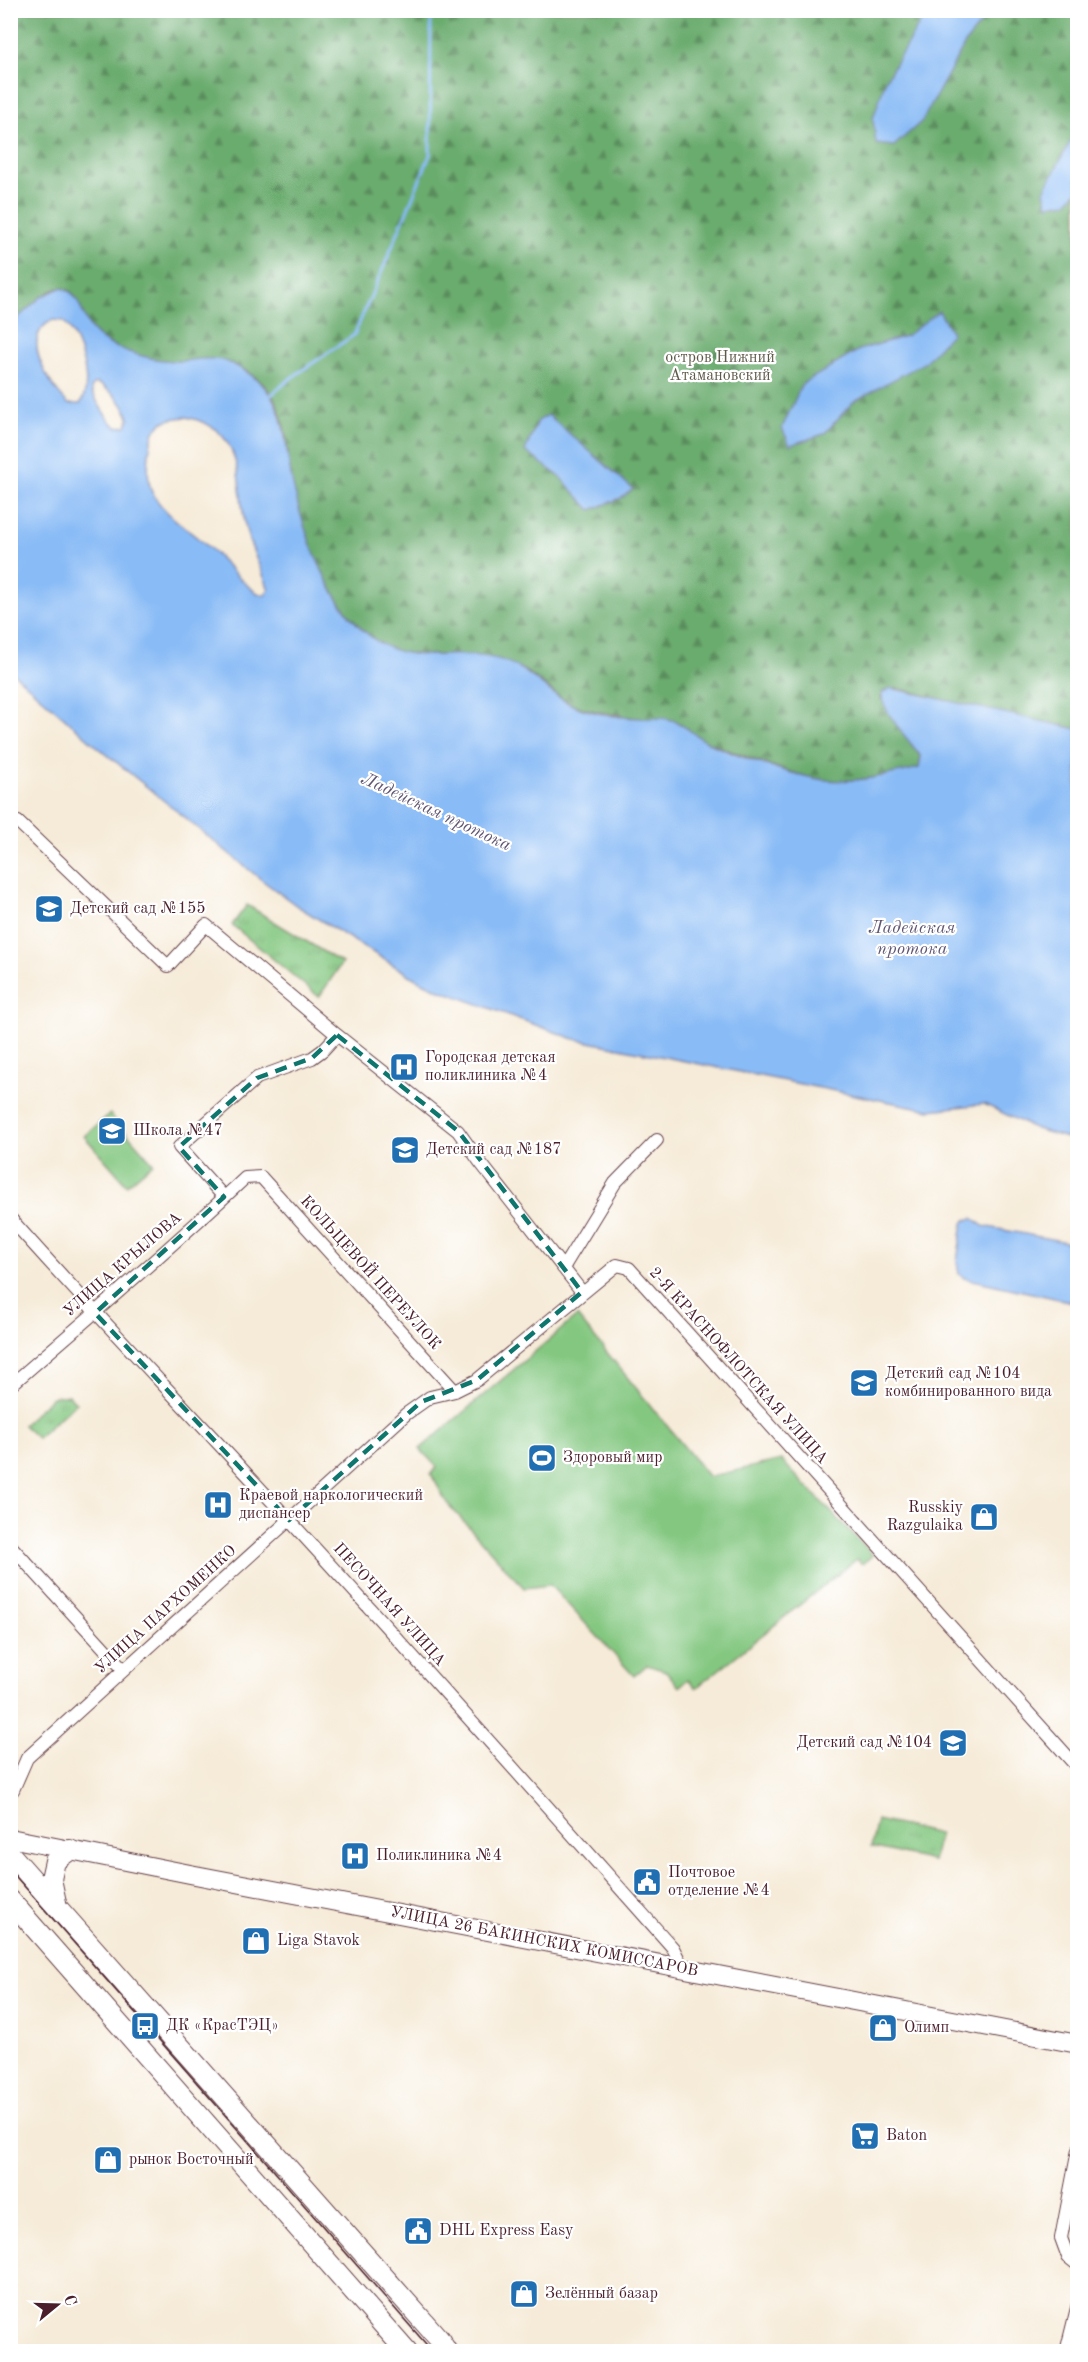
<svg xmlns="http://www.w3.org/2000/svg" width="1088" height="2362" font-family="'Old Standard TT',serif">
<defs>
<pattern id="forest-firs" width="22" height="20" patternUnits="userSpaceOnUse" patternTransform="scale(1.5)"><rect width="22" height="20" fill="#6aac6e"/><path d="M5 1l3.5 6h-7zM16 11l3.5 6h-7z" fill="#598b5b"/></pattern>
<pattern id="park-tufts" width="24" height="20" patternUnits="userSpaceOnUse" patternTransform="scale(1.5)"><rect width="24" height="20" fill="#83c780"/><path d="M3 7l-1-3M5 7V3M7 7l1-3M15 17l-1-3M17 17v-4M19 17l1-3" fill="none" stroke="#73aa6f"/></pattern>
</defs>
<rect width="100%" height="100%" fill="#fff"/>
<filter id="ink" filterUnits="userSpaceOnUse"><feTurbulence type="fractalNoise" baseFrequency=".0167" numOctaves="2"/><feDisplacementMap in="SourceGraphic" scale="12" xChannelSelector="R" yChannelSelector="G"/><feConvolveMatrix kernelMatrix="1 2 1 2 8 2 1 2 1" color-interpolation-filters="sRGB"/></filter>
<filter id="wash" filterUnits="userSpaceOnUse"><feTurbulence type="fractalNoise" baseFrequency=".008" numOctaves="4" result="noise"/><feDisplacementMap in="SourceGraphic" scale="24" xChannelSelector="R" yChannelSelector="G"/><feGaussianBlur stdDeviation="1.35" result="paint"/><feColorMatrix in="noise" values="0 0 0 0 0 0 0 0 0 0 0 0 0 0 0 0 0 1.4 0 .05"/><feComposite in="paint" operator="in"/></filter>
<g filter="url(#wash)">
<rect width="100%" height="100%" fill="#f6ebd8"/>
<path fill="url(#forest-firs)" stroke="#5a664c" stroke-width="1.5" d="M11,11H1077V729L956,703L897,688L881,698L890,715L921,757L919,769C889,775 857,783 826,780C807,778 788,771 770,765C727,751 686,732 643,720C619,713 593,714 570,703C551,694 536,674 517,667C505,662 490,658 477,656C443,651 406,663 375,640C332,609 302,534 292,483C286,448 289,405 259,380C227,354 213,360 176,361C156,361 132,355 114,346C106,342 96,337 91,329C81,315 76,277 51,291C36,300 25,314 11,324Z"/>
<path fill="url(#park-tufts)" stroke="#667356" stroke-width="1.5" d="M247,905L342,963L319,997L232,925Z
M69,1395L76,1403L37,1438L23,1425L52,1397Z
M877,1820L939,1834L933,1861L871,1847Z"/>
<path fill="#83c780" stroke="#667356" stroke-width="1.5" d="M110,1114L153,1163L127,1185L84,1136Z
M577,1316L709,1477L781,1460L873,1555L862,1564L857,1559L696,1688L688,1679L679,1687L666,1671L647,1665L634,1676L550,1585L524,1588L447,1503L431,1474L437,1467L420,1449Z"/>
<path fill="#89bbf6" stroke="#6a6d90" stroke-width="1.5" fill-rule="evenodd" d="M928,10L991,11L966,42L922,121L894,146L876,144L873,119L886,79Z
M1077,129V191L1067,202L1048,205L1044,191Z
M60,288C80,290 81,316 91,329C98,338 108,344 118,348C136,355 158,361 178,361C196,360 215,355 232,364C290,391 281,432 293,485C303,530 325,591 358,625C405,674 445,645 498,659C526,666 544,690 568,703C588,713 616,717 639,718C649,719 661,716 672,720C685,725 697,737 709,743C738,757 794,776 826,780C856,783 889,775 919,768L921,757C911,742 880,710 882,693L890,688L1077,729V1141L1036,1129L984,1104L930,1110L574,1039L440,990L416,979L297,906L263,881L100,749L11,671V324L41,297ZM53,320L63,321C79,336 94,384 80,404H68C50,385 17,337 53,320ZM97,383C111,390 124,403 129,418L126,426L117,427C107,420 96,401 91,389L93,385ZM186,417C247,429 235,481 246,529C251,550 262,570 269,590L265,595C260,594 261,595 256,592C239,581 228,565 213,551C194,533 166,517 153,494C145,480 147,435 160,424C167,418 178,418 186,417Z
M939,311L952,333L924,363L854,401L824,434L790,445L782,428L802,384L859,350L906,336Z
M548,415L633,489L621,498L591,510L559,476L525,451L538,421Z
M973,1218L983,1226L1077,1244V1303L964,1278L959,1274L957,1261L963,1223L966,1220Z"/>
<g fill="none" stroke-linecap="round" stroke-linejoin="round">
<path stroke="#89bbf6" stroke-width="3" d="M271,395L291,378L354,335L385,264L430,155L431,10"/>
</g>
</g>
<g filter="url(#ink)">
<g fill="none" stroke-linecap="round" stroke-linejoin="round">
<g stroke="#643e45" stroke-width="14">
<path id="minor" d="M10,821L18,822L168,966L206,925L337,1035L458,1131L480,1162L582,1292
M224,1197L179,1147L257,1078L312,1058L323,1050L337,1035
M10,1218C101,1321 197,1419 289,1520C419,1661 546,1805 673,1948L684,1970
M563,1268L615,1183L657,1140
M10,1386C89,1317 169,1250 245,1178L261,1177L455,1391
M10,1545L124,1670
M13,1790L27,1758L406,1414L430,1397L455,1391L477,1380L617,1265L629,1268L1078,1768
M1078,2150L1061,2238L1068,2257L1078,2265
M1066,2352L1078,2304"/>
</g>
<g stroke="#643e45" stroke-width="20">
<path id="primary" d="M10,1838L190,1874L1078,2044"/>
</g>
<g stroke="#643e45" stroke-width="22">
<path id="trunk" d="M10,1854L439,2339L447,2352
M10,1900L407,2352
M57,1907L51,1879L55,1861L70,1850"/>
</g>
<use href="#minor" stroke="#fff" stroke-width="12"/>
<use href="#primary" stroke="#fff" stroke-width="18"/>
<use href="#trunk" stroke="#fff" stroke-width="20"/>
<path stroke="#4a1f2b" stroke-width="1.5" d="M10,1870L433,2352
M615,2352C631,2340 653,2343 669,2352"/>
</g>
</g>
<path fill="none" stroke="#0f766e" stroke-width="4.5" stroke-dasharray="12 8" stroke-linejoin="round" d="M337,1035L458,1131L582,1292L477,1380L421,1402L289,1520L95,1313L224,1197L179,1147L257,1078L312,1058Z"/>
<defs>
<g id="school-square" transform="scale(1.5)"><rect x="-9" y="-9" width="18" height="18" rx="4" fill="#1f6fb2" stroke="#fff"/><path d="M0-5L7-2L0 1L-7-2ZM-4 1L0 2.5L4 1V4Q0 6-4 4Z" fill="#fff"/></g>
<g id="hospital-square" transform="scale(1.5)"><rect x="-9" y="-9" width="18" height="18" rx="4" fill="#1f6fb2" stroke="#fff"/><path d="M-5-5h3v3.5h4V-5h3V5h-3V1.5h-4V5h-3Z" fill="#fff"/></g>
<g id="stadium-square" transform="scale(1.5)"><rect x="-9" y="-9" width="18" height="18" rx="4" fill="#1f6fb2" stroke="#fff"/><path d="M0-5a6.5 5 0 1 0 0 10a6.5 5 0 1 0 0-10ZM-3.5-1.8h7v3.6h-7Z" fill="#fff"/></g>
<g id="shop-square" transform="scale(1.5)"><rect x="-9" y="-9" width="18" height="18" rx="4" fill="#1f6fb2" stroke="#fff"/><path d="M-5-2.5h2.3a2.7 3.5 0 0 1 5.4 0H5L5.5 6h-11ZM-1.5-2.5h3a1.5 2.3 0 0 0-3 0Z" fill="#fff"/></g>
<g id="civic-square" transform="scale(1.5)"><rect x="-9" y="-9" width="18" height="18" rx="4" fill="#1f6fb2" stroke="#fff"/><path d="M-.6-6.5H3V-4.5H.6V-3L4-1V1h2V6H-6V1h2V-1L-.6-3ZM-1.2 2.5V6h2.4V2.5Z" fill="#fff"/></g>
<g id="bus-square" transform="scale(1.5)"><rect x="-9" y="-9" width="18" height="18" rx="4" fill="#1f6fb2" stroke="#fff"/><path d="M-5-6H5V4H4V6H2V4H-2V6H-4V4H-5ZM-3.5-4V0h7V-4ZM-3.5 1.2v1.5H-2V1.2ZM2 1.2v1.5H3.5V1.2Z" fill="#fff"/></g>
<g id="supermarket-square" transform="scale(1.5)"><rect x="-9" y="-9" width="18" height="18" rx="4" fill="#1f6fb2" stroke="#fff"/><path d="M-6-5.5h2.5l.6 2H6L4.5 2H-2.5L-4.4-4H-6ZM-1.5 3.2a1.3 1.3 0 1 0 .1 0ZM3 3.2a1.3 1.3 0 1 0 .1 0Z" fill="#fff"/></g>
</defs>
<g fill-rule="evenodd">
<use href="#school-square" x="49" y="909"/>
<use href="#hospital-square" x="404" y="1067"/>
<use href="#school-square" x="112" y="1131"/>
<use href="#school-square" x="405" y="1150"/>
<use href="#school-square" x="864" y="1383"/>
<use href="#stadium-square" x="542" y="1458"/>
<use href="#hospital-square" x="218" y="1505"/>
<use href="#shop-square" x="984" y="1517"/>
<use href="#school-square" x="953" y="1743"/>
<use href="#hospital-square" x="355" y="1856"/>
<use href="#civic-square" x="647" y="1882"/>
<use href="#shop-square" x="256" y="1941"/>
<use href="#bus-square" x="145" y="2026"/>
<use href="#shop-square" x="883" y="2028"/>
<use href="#supermarket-square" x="865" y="2136"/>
<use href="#shop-square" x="108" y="2160"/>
<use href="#civic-square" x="418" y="2231"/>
<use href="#shop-square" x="524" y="2294"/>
</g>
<g text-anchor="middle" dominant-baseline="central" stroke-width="4.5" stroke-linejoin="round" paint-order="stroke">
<g font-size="16" fill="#5e5a49" stroke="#fff">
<text x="720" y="358">остров Нижний<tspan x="720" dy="18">Атамановский</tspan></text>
</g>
<g font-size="16" fill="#4a1f2b" stroke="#fff" text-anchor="start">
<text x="70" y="909">Детский сад №155</text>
<text x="425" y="1058">Городская детская<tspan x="425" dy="18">поликлиника №4</tspan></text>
<text x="133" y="1131">Школа №47</text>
<text x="426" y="1150">Детский сад №187</text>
<text x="885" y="1374">Детский сад №104<tspan x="885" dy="18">комбинированного вида</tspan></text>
<text x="563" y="1458">Здоровый мир</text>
<text x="239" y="1496">Краевой наркологический<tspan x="239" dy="18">диспансер</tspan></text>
<text x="963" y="1508" text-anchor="end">Russkiy<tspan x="963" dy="18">Razgulaika</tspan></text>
<text x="932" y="1743" text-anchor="end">Детский сад №104</text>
<text x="376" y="1856">Поликлиника №4</text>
<text x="668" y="1873">Почтовое<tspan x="668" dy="18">отделение №4</tspan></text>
<text x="277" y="1941">Liga Stavok</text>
<text x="166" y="2026">ДК «КрасТЭЦ»</text>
<text x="904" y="2028">Олимп</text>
<text x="886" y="2136">Baton</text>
<text x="129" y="2160">рынок Восточный</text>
<text x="439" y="2231">DHL Express Easy</text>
<text x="545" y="2294">Зелённый базар</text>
</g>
<g font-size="16" fill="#4a1f2b" stroke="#fff">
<text transform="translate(123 1265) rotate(-41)">УЛИЦА КРЫЛОВА</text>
<text transform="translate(370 1273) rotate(48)">КОЛЬЦЕВОЙ ПЕРЕУЛОК</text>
<text transform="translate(738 1366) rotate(48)">2-Я КРАСНОФЛОТСКАЯ УЛИЦА</text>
<text transform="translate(389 1605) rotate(48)">ПЕСОЧНАЯ УЛИЦА</text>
<text transform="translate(166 1610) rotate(-42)">УЛИЦА ПАРХОМЕНКО</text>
<text transform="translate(544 1942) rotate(11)">УЛИЦА 26 БАКИНСКИХ КОМИССАРОВ</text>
</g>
<g font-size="18" font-style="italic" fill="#605672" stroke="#fff">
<text transform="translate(436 812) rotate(25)">Ладейская протока</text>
<text x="912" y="928">Ладейская<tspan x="912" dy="21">протока</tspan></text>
</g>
</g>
<rect width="1088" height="2362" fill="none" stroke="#fff" stroke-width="36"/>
<g transform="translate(57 2305) rotate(71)" stroke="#ffffff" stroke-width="4.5" paint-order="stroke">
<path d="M0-4.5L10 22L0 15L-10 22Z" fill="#4a1f2b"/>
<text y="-9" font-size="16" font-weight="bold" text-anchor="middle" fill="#4a1f2b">С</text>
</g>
</svg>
